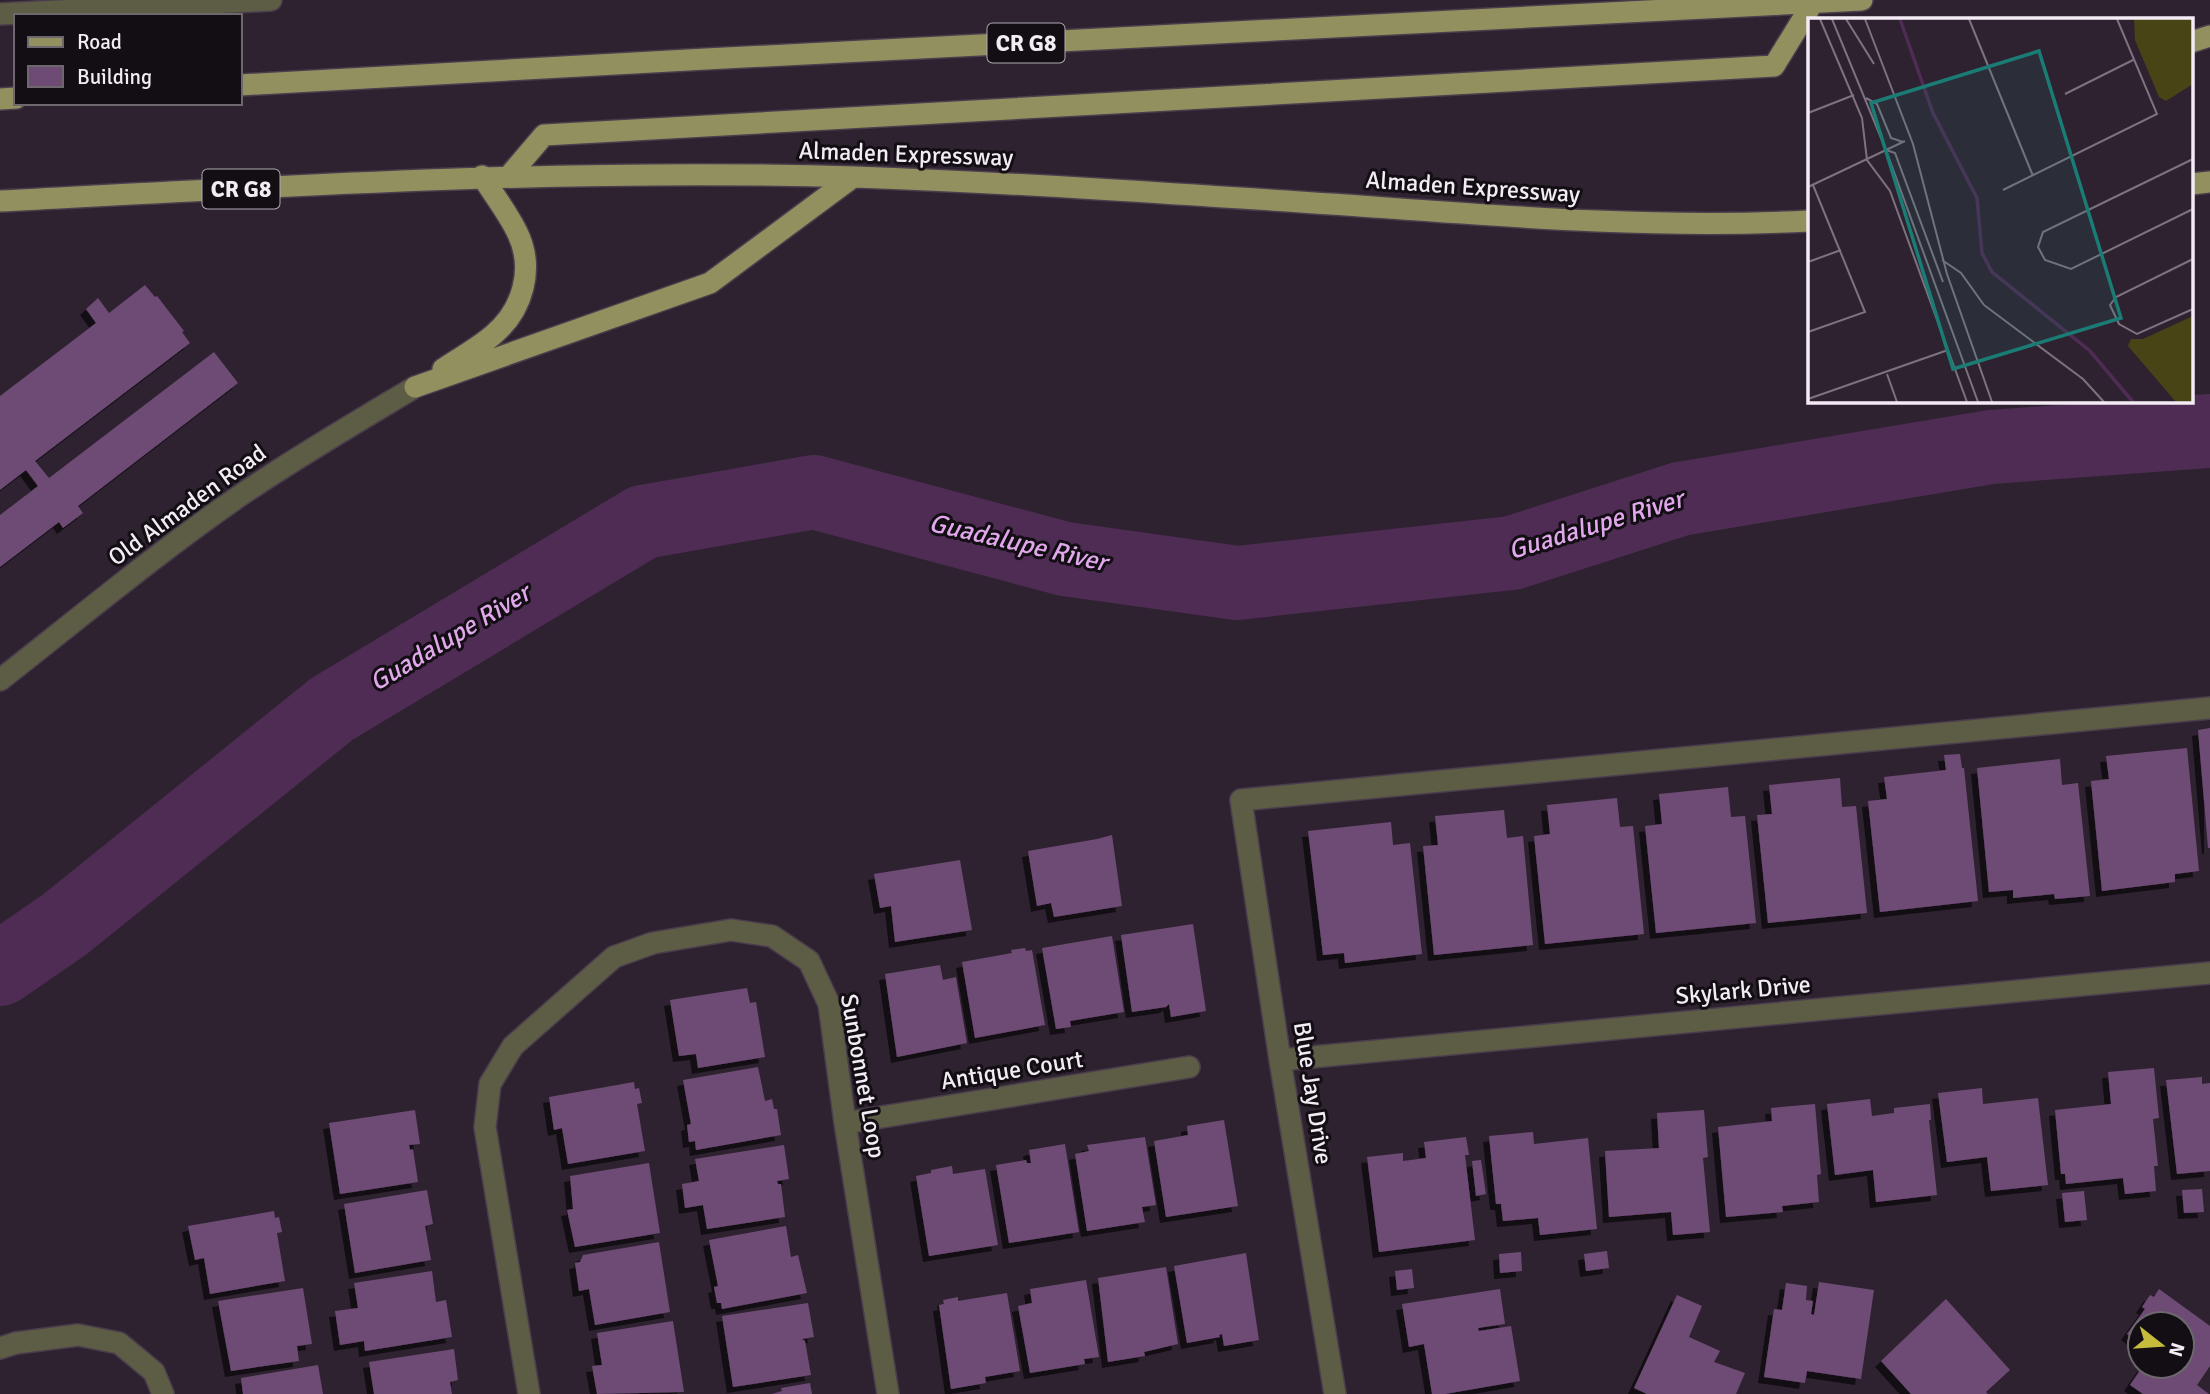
<svg xmlns="http://www.w3.org/2000/svg" width="2210" height="1394" font-family="Signika,sans-serif">
<defs>
<filter id="shadow"><feDropShadow dx="-6" dy="6" stdDeviation="0" flood-color="#0009"/></filter>
</defs>
<rect width="100%" height="100%" fill="#2e2230"/>
<g fill="none" stroke-linecap="round" stroke-linejoin="round">
<path stroke="#4e2c54" stroke-width="74" d="M0,969L64,925L332,709L643,522L814,492L1065,559L1237,583L1512,553L1680,499L1991,447L2210,431"/>
</g>
<path fill="#6e4b75" filter="url(#shadow)" d="M145,285L155,297L157,296L184,331L182,332L190,343L35,461L49,478L214,352L238,383L78,506L83,513L63,528L59,522L0,567V515L38,486L26,470L0,490V396L96,323L86,309L98,298L109,313Z
M2210,728V848H2208L2198,730Z
M2187,748L2199,871L2175,874V882L2102,891L2091,781L2109,779L2106,756Z
M1960,754L1962,768H1964L1978,901L1880,912L1868,801L1887,799L1884,777L1946,770L1944,755Z
M2060,759L2062,785L2078,783L2090,896L2055,899L2054,894L2013,898V890L1989,892L1977,768Z
M1840,778L1842,807L1856,806L1867,913L1768,923L1757,815L1772,814L1769,785Z
M1728,787L1731,817L1745,816L1756,923L1656,933L1645,826L1662,824L1659,794Z
M1617,798L1620,827L1633,826L1644,934L1545,944L1534,836L1550,834L1547,805Z
M1504,810L1507,838L1523,836L1533,945L1434,955L1423,846L1438,845L1435,816Z
M1391,822L1393,845L1410,843L1422,954L1345,963L1344,953L1323,955L1308,831Z
M1112,835L1122,906L1054,917L1051,903L1037,906L1028,851L1097,839Z
M960,860L972,930L895,942L891,906L880,908L874,874Z
M1193,924L1206,1011L1171,1017L1169,1004L1166,1007L1132,1012L1121,935Z
M1112,936L1124,1012L1070,1021L1071,1027L1056,1029L1042,948Z
M1025,948L1026,951L1032,950L1045,1025L975,1038L962,962L1012,953L1011,950Z
M940,965L943,980L956,977L967,1043L897,1057L885,974Z
M747,988L750,1003L756,1002L765,1057L698,1068L696,1054L679,1056L670,1000Z
M758,1067L765,1101L772,1099L774,1109H777L781,1135L696,1150L695,1141L689,1142L687,1125L691,1124L683,1080Z
M2154,1068L2159,1118L2153,1119L2158,1166H2154L2156,1191L2125,1194L2123,1178L2066,1184L2065,1174H2061L2055,1110L2111,1104L2108,1072Z
M2202,1077V1084L2210,1083V1171L2177,1174L2166,1080Z
M634,1082L635,1089L639,1088L642,1103L637,1104L645,1151L568,1164L562,1128L554,1130L549,1097Z
M1982,1088L1983,1104L2038,1098L2048,1185L1991,1191L1987,1157L1947,1162L1938,1093Z
M1870,1099L1872,1116L1894,1113V1108L1930,1104L1931,1120H1929L1937,1195L1876,1202L1873,1170L1835,1175L1827,1104Z
M1815,1104L1821,1174L1817,1175L1819,1202L1782,1206L1783,1212L1726,1217L1718,1127L1772,1121L1771,1108Z
M415,1110L420,1144L409,1145L410,1150L413,1149L418,1182L340,1194L329,1123Z
M1704,1110L1708,1157L1703,1158L1710,1232L1673,1235L1671,1212L1609,1217L1605,1151L1659,1148L1657,1113Z
M1224,1120L1238,1206L1166,1217L1154,1141L1188,1135L1187,1126Z
M1533,1132L1534,1144L1588,1138L1597,1229L1540,1235L1538,1218L1503,1221L1501,1204H1496L1489,1136Z
M1145,1137L1156,1205L1142,1207L1145,1222L1087,1231L1075,1154L1089,1151L1087,1145Z
M1466,1137L1469,1155H1465L1475,1240L1379,1252L1367,1157L1403,1153V1161L1426,1158L1424,1142Z
M1065,1144L1079,1232L1009,1243L996,1165L1026,1160L1027,1163H1031L1029,1150Z
M784,1145L789,1179L777,1181L778,1184H781L785,1217L707,1229L703,1205L685,1208L682,1184L699,1181L695,1159Z
M1481,1160L1486,1194L1476,1196L1472,1161Z
M649,1163L660,1233L575,1247L567,1210L573,1209L570,1176Z
M952,1166L953,1174L985,1169L998,1245L929,1256L916,1176L931,1173V1170Z
M2202,1189L2204,1212L2184,1213L2182,1190Z
M427,1190L433,1224L425,1226L431,1260L355,1273L344,1204Z
M2084,1191L2087,1220L2065,1222L2062,1193Z
M274,1211L275,1218L279,1217L282,1232L277,1233L285,1281L210,1294L204,1258L195,1260L188,1226Z
M786,1226L791,1257L798,1255L807,1293L722,1309L721,1303H717L714,1287L718,1286L709,1240Z
M659,1242L670,1312L595,1325L589,1289L579,1291L575,1263L580,1262L583,1255Z
M1607,1251L1609,1268L1586,1271L1584,1254Z
M1521,1252L1522,1271L1500,1273L1499,1254Z
M1246,1253L1259,1340L1224,1346L1222,1334L1219,1335L1220,1337L1187,1343L1174,1266Z
M1166,1267L1178,1344L1144,1352L1145,1356L1108,1362L1098,1278Z
M1412,1269L1414,1288L1397,1290L1395,1271Z
M432,1271L436,1302L446,1300L452,1337L365,1351L364,1341L340,1345L335,1311L358,1308L354,1283Z
M1086,1280L1099,1357L1084,1359L1085,1364L1030,1373L1018,1306L1032,1303L1030,1289Z
M1819,1282L1874,1290L1861,1379L1807,1371L1805,1383L1764,1377L1774,1309L1782,1310L1786,1283L1807,1286L1806,1300L1813,1301L1811,1314L1814,1315Z
M303,1288L312,1344L297,1346L299,1361L231,1371L218,1301Z
M1500,1289L1505,1324L1478,1328L1479,1331L1511,1326L1520,1381L1445,1394H1432L1424,1344L1409,1347L1402,1304Z
M2159,1289L2210,1326V1366L2197,1385L2209,1394H2143L2130,1385L2143,1366H2182V1324H2140V1344L2127,1334L2145,1309L2142,1307L2150,1295L2154,1297Z
M1007,1293L1020,1371L985,1377L986,1383L951,1389L939,1305L944,1304L943,1300L958,1297V1301Z
M1677,1295L1702,1306L1689,1337L1720,1351L1714,1362L1745,1373L1736,1394H1647L1634,1388Z
M1946,1299L2010,1370L1986,1392L1988,1394H1911L1881,1361Z
M808,1303L814,1337L802,1339L805,1341L811,1375L733,1387L722,1316Z
M673,1321L684,1392L597,1394L592,1366L602,1365L597,1333Z
M454,1349L458,1380L450,1382L452,1394H374L369,1362Z
M318,1365L323,1394H243L241,1378Z
M810,1383L812,1394H772L782,1391L781,1388Z"/>
<g fill="none" stroke-linecap="round" stroke-linejoin="round">
<g stroke="#4a3e4c" stroke-width="24">
<path id="minor" d="M0,14L271,0
M0,680C79,618 156,554 238,497C295,458 355,423 415,387
M1280,1060L2210,973
M845,1123L1189,1067
M0,1348L16,1343L78,1335L119,1343L154,1372L163,1394
M529,1394L485,1127L490,1084L513,1046L614,957L653,943L731,930L772,936L809,961L829,1004L845,1123L888,1394
M1335,1394L1280,1060L1241,800L2210,708"/>
</g>
<g stroke="#4a3e4c" stroke-width="24">
<path id="major" d="M2191,42L2210,36
M240,85L706,59L1862,0
M0,99L16,98
M509,176L544,135L1774,66L1812,4
M2191,184L2210,182
M0,201C285,186 570,168 855,177C1019,183 1182,194 1346,205C1500,216 1654,229 1809,221
M443,369C459,358 478,348 493,335C523,310 535,268 517,232C508,213 493,194 482,176
M415,387L710,283L853,177"/>
</g>
<use href="#minor" stroke="#5d5c45" stroke-width="21"/>
<use href="#major" stroke="#93905f" stroke-width="21"/>
</g>
<g text-anchor="middle" dominant-baseline="central" stroke-width="6" stroke-linejoin="round" paint-order="stroke">
<g fill="#130e14" stroke="#b0a9b2" stroke-width="2">
<rect x="987.5" y="23.5" width="77" height="39" rx="5"/>
<rect x="202.5" y="169.5" width="77" height="39" rx="5"/>
</g>
<g font-size="23" font-weight="bold" fill="#f4ecf5">
<text x="1026" y="43">CR G8</text>
<text x="241" y="189">CR G8</text>
</g>
<g font-size="24" fill="#f4ecf5" stroke="#130e14">
<text transform="translate(906 154) rotate(2)">Almaden Expressway</text>
<text transform="translate(1473 187) rotate(4)">Almaden Expressway</text>
<text transform="translate(187 505) rotate(-36)">Old Almaden Road</text>
<text transform="translate(1743 990) rotate(-5)">Skylark Drive</text>
<text transform="translate(1012 1070) rotate(-9)">Antique Court</text>
<text transform="translate(863 1076) rotate(80)">Sunbonnet Loop</text>
<text transform="translate(1313 1093) rotate(81)">Blue Jay Drive</text>
</g>
<g font-size="26" font-style="italic" fill="#e0a8ea" stroke="#130e14">
<text transform="translate(1596 525) rotate(-17)">Guadalupe River</text>
<text transform="translate(1018 543) rotate(13)">Guadalupe River</text>
<text transform="translate(450 638) rotate(-31)">Guadalupe River</text>
</g>
</g>
<g transform="translate(1808 18)">
<rect width="385" height="385" fill="#2e2230"/>
<path d="M326,1H385V66L358,83L351,79L327,22ZM385,298V384H368L320,328L323,321H335Z" fill="#484415"/>
<path fill="none" stroke="#4e2c54" stroke-width="3.5" d="M92,1L125,95L169,180L174,235L184,254L282,333L325,384"/>
<path fill="none" stroke="#7d737f" stroke-width="2" d="M12,1L54,100L59,142L82,173L159,384M24,1L78,132L170,384M38,1L66,46M57,1L105,126L139,256L184,384M161,1L225,158M257,76L325,42M58,80L69,86L83,120L95,124M0,95L46,77M78,132L87,135L135,264M385,141L235,214L230,229L237,242L263,251L385,191M0,169L97,123M195,172L349,96L309,1M385,241L308,279L302,287L311,306L329,316L385,291M134,242L153,255L176,287M0,244L33,232M176,287L275,361L296,384M0,314L57,294L5,167M79,356L89,384M0,381L140,332"/>
<path fill="#1a7c75" fill-opacity="0.15" stroke="#1a7c75" stroke-width="3.5" d="M231,33L313,300L145,351L63,85Z"/>
<rect width="385" height="385" fill="none" stroke="#f4ecf5" stroke-width="3.5"/>
</g>
<rect x="14" y="14" width="228" height="91" fill="#130e14" stroke="#6d676e" stroke-width="2"/>
<rect x="28" y="37" width="35" height="10" fill="#93905f" stroke="#6d676e" stroke-width="2"/>
<text x="77" y="49" font-size="21" fill="#f4ecf5">Road</text>
<rect x="28" y="66" width="35" height="21" fill="#6e4b75" stroke="#6d676e" stroke-width="2"/>
<text x="77" y="84" font-size="21" fill="#f4ecf5">Building</text>
<g transform="translate(2161 1345) rotate(107)"><circle r="33" fill="#130e14" stroke="#6d676e" stroke-width="2"/>
<path d="M0-5L12 26L0 18L-12 26Z" fill="#c6bc3c"/>
<text y="-10" font-size="19" font-weight="bold" text-anchor="middle" fill="#f4ecf5">N</text>
</g>
</svg>
